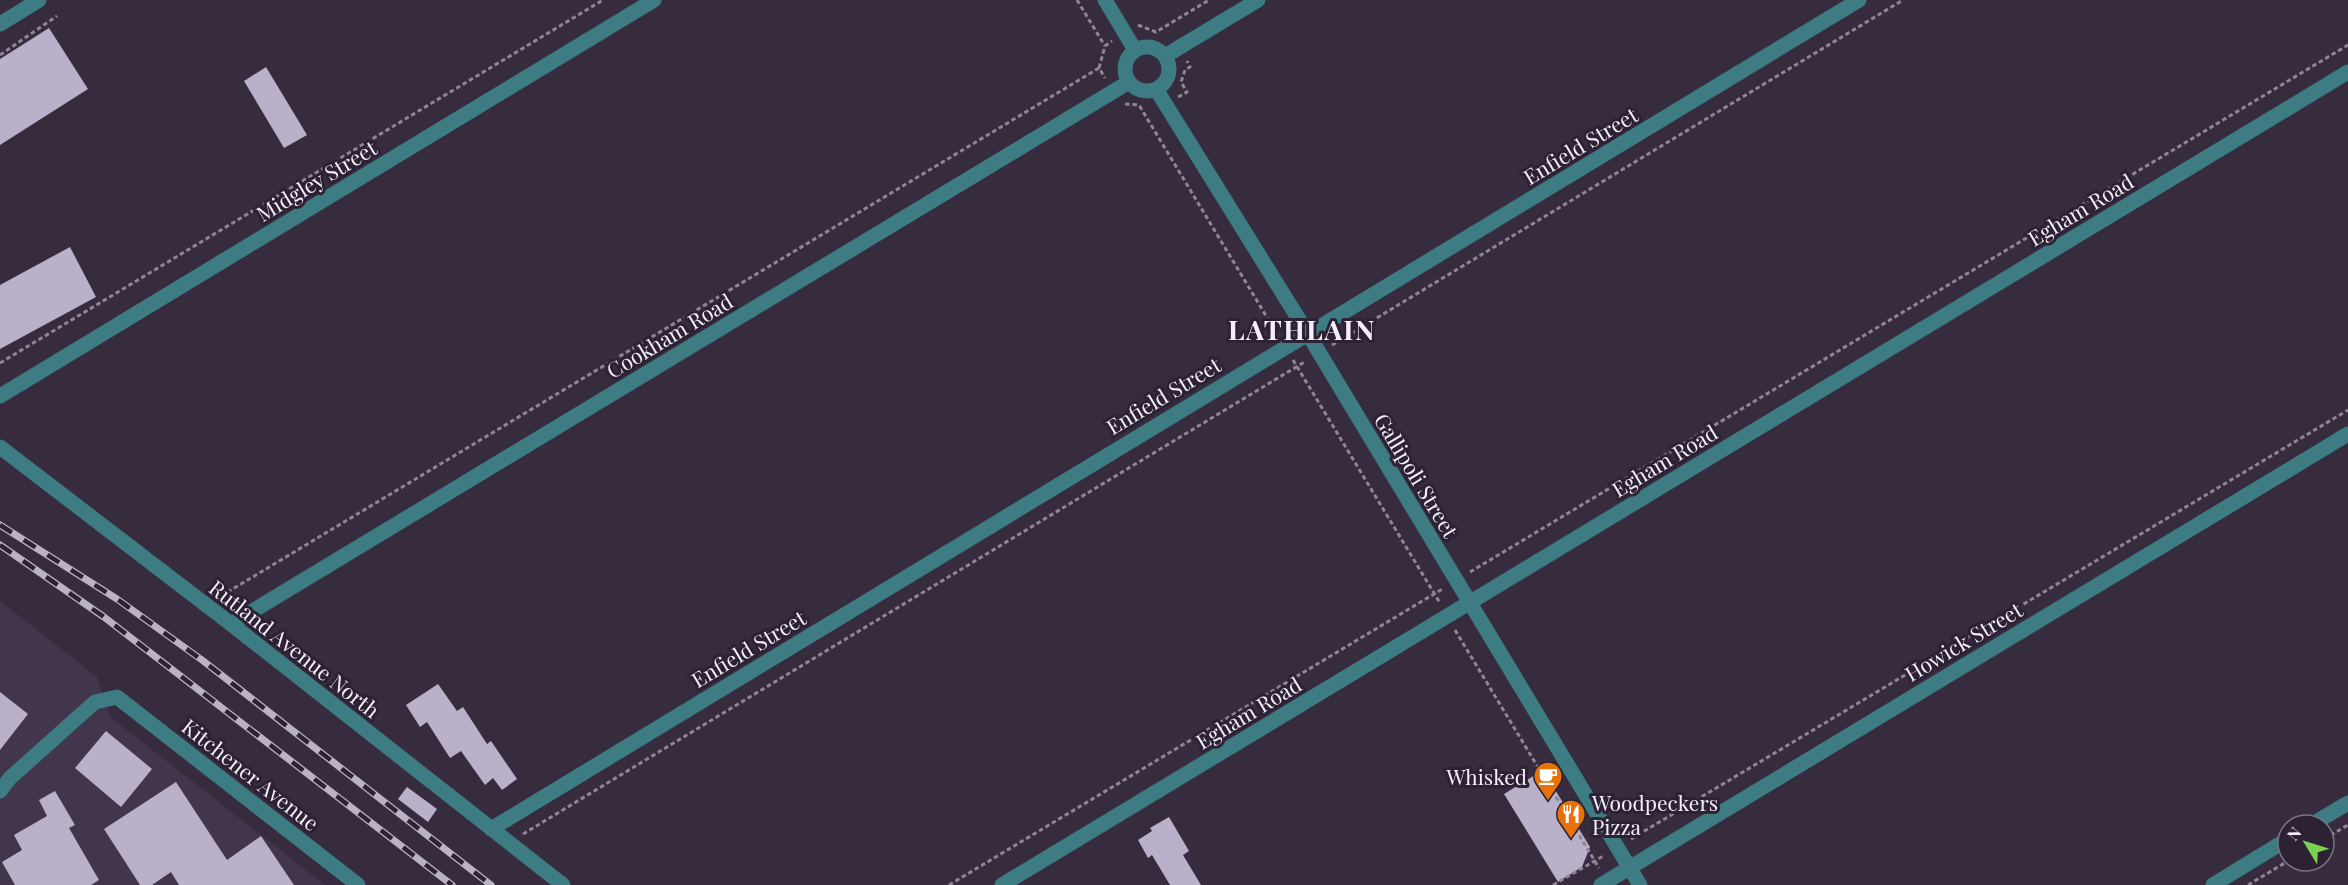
<svg xmlns="http://www.w3.org/2000/svg" width="2348" height="885" font-family="'Playfair Display',serif">
<rect width="100%" height="100%" fill="#362c3e"/>
<path fill="#42364d" d="M0,601L97,677L110,717L325,885H0Z"/>
<path fill="#b8b1c9" d="M49,28L88,89L0,145V59Z
M266,67L307,135L284,148L244,81Z
M70,247L96,297L0,349V285Z
M438,684L457,711L463,707L487,744L491,741L517,779L502,790L493,778L485,785L461,751L450,758L427,722L420,727L406,705Z
M0,692L28,714L0,750Z
M106,731L152,769L121,807L75,768Z
M1543,770L1590,847L1582,867L1558,882L1504,794Z
M176,782L227,860L261,836L294,885H179L171,872L152,885H140L104,829Z
M407,787L437,809L428,822L398,799Z
M55,791L75,825L69,828L99,880L91,885H15L2,862L22,850L14,835L47,816L39,800Z
M1169,817L1189,851L1183,855L1201,885H1170L1152,855L1148,858L1138,840L1152,831L1150,828Z"/>
<g fill="none" stroke-linecap="round" stroke-linejoin="round">
<path stroke="#8e8695" stroke-width="3" stroke-dasharray="4.5 3" stroke-linecap="butt" d="M1077,0L1105,46
M1138,25L1156,32L1209,0
M0,55L57,16
M1099,68L1105,46L1112,41
M1178,97L1187,92L1181,82L1185,70L1190,67L1187,61
M1125,104L1139,105L1277,334
M1332,345L1903,0
M1293,360L1440,603
M0,363L603,0
M1470,572L2348,45
M221,596L1099,68L1105,78
M1455,630L1599,868
M523,834L1306,361
M1631,839L2348,410
M2324,839L2348,825
M949,885L1444,588
M1553,885L1605,855
M2248,885L2288,861"/>
<path stroke="#3c7c82" stroke-width="15" d="M1105,0L1135,50
M0,24L39,0
M1125 69a22 22 0 1 1 44 0a22 22 0 1 1-44 0Z
M1165,56L1258,0
M1156,89L1308,334L1640,885
M0,396L654,0
M0,447L231,624L563,885
M231,624L1129,82
M0,791L10,778L95,702L117,697L358,885
M2311,825L2348,803
M491,829L1859,0
M1002,885L2348,72
M1601,885L2348,434
M2213,885L2288,839"/>
<g stroke="#bab3c1" stroke-width="7">
<path id="rail" d="M0,525L117,599L202,660L491,885
M0,545L104,617L452,885"/>
</g>
<use href="#rail" stroke="#2c2234" stroke-width="4.5" stroke-dasharray="14" stroke-linecap="butt"/>
</g>
<defs>
<g id="cafe-pin" transform="scale(1.5)"><path d="M0 17L-7.5 6A9.5 9.5 0 1 1 7.5 6Z" fill="#e8710a" stroke="#2c2234"/><path d="M-5.5-4.5H6V0H3Q3 3.5 0 3.5H-2.5Q-5.5 3.5-5.5 0ZM3-3.2v2h1.7v-2ZM-6 4.5H4V6H-6Z" fill="#fff"/></g>
<g id="restaurant-pin" transform="scale(1.5)"><path d="M0 17L-7.5 6A9.5 9.5 0 1 1 7.5 6Z" fill="#e8710a" stroke="#2c2234"/><path d="M-5-6h1v4h1v-4h1v4h1v-4h1v5L-1.5 .5V6h-2V.5L-5-1ZM5-6V6H3V1.5H1.5Q1.5-4 5-6Z" fill="#fff"/></g>
</defs>
<g fill-rule="evenodd">
<use href="#cafe-pin" x="1548" y="776"/>
<use href="#restaurant-pin" x="1571" y="814"/>
</g>
<g text-anchor="middle" dominant-baseline="central" stroke-width="6" stroke-linejoin="round" paint-order="stroke">
<g font-size="21" fill="#f4eefa" stroke="#2c2234">
<text transform="translate(1580 145) rotate(-31)">Enfield Street</text>
<text transform="translate(316 180) rotate(-31)">Midgley Street</text>
<text transform="translate(2080 209) rotate(-31)">Egham Road</text>
<text transform="translate(669 335) rotate(-31)">Cookham Road</text>
<text transform="translate(1163 395) rotate(-31)">Enfield Street</text>
<text transform="translate(1664 460) rotate(-31)">Egham Road</text>
<text transform="translate(1417 475) rotate(59)">Gallipoli Street</text>
<text transform="translate(1963 641) rotate(-31)">Howick Street</text>
<text transform="translate(295 648) rotate(38)">Rutland Avenue North</text>
<text transform="translate(748 648) rotate(-31)">Enfield Street</text>
<text transform="translate(1248 712) rotate(-31)">Egham Road</text>
<text transform="translate(251 774) rotate(38)">Kitchener Avenue</text>
</g>
<g font-size="21" fill="#f4eefa" stroke="#2c2234" text-anchor="end">
<text x="1527" y="776">Whisked</text>
<text x="1592" y="802" text-anchor="start">Woodpeckers<tspan x="1592" dy="24">Pizza</tspan></text>
</g>
<g font-size="27" font-weight="bold" letter-spacing="1.5" fill="#f4eefa" stroke="#2c2234">
<text x="1302" y="329">LATHLAIN</text>
</g>
</g>
<g transform="translate(2306 843) rotate(308)"><circle r="28" fill="#2c2234" stroke="#7c7483" stroke-width="1.5"/>
<path d="M0-4.5L10 22L0 15L-10 22Z" fill="#7cd154"/>
<text y="-9" font-size="16" font-weight="bold" text-anchor="middle" fill="#f4eefa">N</text>
</g>
</svg>
